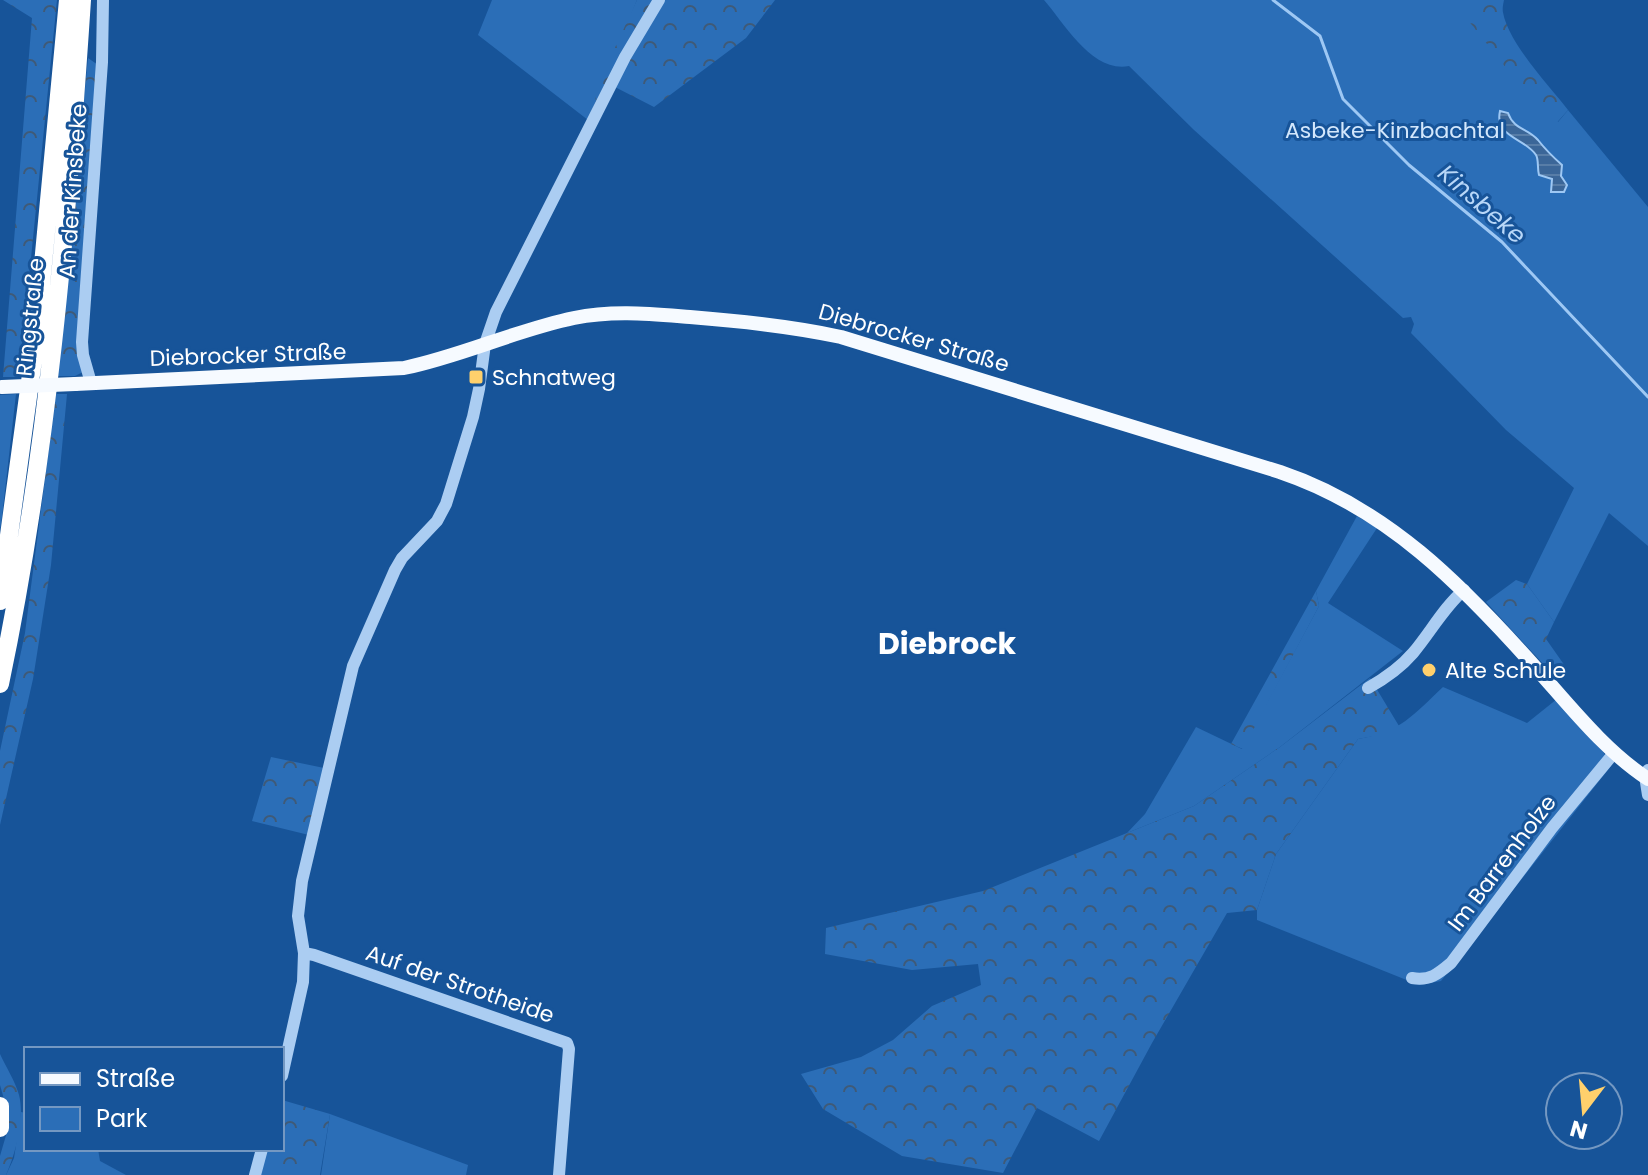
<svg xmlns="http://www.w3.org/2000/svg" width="1648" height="1175" font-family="Poppins,sans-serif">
<defs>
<pattern id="forest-crowns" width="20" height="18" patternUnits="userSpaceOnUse" patternTransform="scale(2)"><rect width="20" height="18" fill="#2b6eb7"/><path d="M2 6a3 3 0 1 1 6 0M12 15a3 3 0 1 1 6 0" fill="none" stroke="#3f5a77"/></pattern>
<pattern id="water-rules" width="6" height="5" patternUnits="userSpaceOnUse" patternTransform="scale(2)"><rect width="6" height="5" fill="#3b6698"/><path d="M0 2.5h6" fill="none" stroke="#587da7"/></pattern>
</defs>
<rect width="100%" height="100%" fill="#175499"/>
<path fill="#2b6eb7" d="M492,0H637L588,120L478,35Z
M1044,0H1504L1495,46L1558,122L1568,110L1648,207V546L1609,513L1554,622L1527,584L1574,488L1506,430L1411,333L1414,324L1411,317L1403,318L1194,130L1129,66C1092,73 1065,24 1044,0Z
M16,394L2,517L0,530V395Z
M1357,516L1377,528L1328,603L1403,651L1280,747L1194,806L1127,833L1145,814L1196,727L1242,749L1319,606L1316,591Z
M1443,687L1527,723L1557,699L1600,746L1611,766L1441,981L1419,985L1257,920V910L1276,854L1358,739C1402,731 1412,716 1443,687Z
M21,1112L26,1113V1149H98L100,1161L126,1175H6L14,1158Z
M330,1114L468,1165L466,1175H321Z"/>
<path fill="url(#forest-crowns)" d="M3,0H57L19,377H3L32,18Z
M637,0H775L746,38L654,107L613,86L598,108L594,93Z
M1452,0H1503C1496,31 1549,85 1568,110L1553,127Z
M88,58L98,65L83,372L75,376H57Z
M56,394H67L51,565L33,679L0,825V751L25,633Z
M1516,580L1527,584L1554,622L1546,639L1565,666L1557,679L1486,602Z
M1316,591L1319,606L1243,749L1231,744Z
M1370,678L1399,726L1385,734L1358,739L1276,854L1257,910L1227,913L1152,1043L1099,1141L1037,1108L1003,1173L902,1156L823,1109L801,1074L861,1057L893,1040L932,1006L981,985L978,964L912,970L825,954L826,928L983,891L1194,806L1280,747Z
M271,757L324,768L309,835L252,821Z
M0,1054C6,1067 15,1081 19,1095C25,1119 16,1152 6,1175H0V1156L7,1132L8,1113L0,1085Z
M282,1100L330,1114L320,1175H259L266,1149H282Z"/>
<path fill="url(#water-rules)" stroke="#9ec8f4" stroke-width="2" d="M1500,111L1508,113C1514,130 1528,128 1538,140C1545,149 1553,157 1562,165L1561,176L1567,185L1564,192H1551L1552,179L1539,175C1537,168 1539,160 1536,155C1525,138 1494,137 1500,111Z"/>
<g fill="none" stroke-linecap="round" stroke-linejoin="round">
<path stroke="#9ec8f4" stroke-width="3" d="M1273,0L1320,36L1343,99L1409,165L1502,242L1648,397"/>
<path stroke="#abcdf2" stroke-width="12" d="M91,383L83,355L82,342L102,62L103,0
M1368,688C1384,679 1401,667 1413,653C1430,633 1444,607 1464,590
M1648,770L1645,776L1648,795
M304,953L314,955L567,1043L569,1049L559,1175
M1412,978C1430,981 1438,974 1451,963L1552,828L1614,753
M282,1076L303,982L304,953L298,916L302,881L353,666L395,570L402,558L437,521L446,504L473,417L479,389L485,344L496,312L625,57L659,0
M255,1175L262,1149"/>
<path stroke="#f6faff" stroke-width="14" d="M75,384L404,368C462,356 516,330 574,318C613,310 651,314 690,317C741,321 791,326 841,337L1280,472C1387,508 1462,585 1535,667C1570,706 1604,750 1648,779"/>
<path stroke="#fff" stroke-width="18" d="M0,601L36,338L68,0
M0,684C47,460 67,228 82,0
M0,1106V1128"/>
<path stroke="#f6faff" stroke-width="14" d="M2,387L75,384"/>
</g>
<g fill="#ffd06c" stroke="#175499" stroke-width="3">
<rect x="468" y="369" width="16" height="16" rx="4"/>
<circle cx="1429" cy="670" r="8"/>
</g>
<g text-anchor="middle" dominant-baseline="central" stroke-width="6" stroke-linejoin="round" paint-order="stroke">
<g font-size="22" fill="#d3e7fc" stroke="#175499">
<text x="1395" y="130">Asbeke-Kinzbachtal</text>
</g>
<g font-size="22" fill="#fff" stroke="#175499">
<text transform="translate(73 191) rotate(-86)">An der Kinsbeke</text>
<text transform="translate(30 317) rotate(-84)">Ringstraße</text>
<text transform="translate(914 338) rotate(16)">Diebrocker Straße</text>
<text transform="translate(248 355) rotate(-2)">Diebrocker Straße</text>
<text transform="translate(1502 863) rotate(-53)">Im Barrenholze</text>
<text transform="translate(460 984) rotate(19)">Auf der Strotheide</text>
</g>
<g font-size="22" fill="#fff" stroke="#175499" text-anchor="start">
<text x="492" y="377">Schnatweg</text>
<text x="1445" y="670">Alte Schule</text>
</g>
<g font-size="24" font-style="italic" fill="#b8d7f8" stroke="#175499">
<text transform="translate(1482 204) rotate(41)">Kinsbeke</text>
</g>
<g font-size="30" font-weight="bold" fill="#fff" stroke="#175499">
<text x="947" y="643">Diebrock</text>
</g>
</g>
<rect x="24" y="1047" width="260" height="104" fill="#175499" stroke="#7498c2" stroke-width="2"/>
<rect x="40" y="1073" width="40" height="12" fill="#f6faff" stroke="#7498c2" stroke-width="2"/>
<text x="96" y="1087" font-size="24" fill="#ffffff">Straße</text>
<rect x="40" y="1107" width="40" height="24" fill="#2b6eb7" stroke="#7498c2" stroke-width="2"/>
<text x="96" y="1127" font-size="24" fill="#ffffff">Park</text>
<g transform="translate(1584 1111) rotate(196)"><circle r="38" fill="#175499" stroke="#7498c2" stroke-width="2"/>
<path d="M0-6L14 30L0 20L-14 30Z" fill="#ffd06c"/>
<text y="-12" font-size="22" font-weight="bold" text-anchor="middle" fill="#ffffff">N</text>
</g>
</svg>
